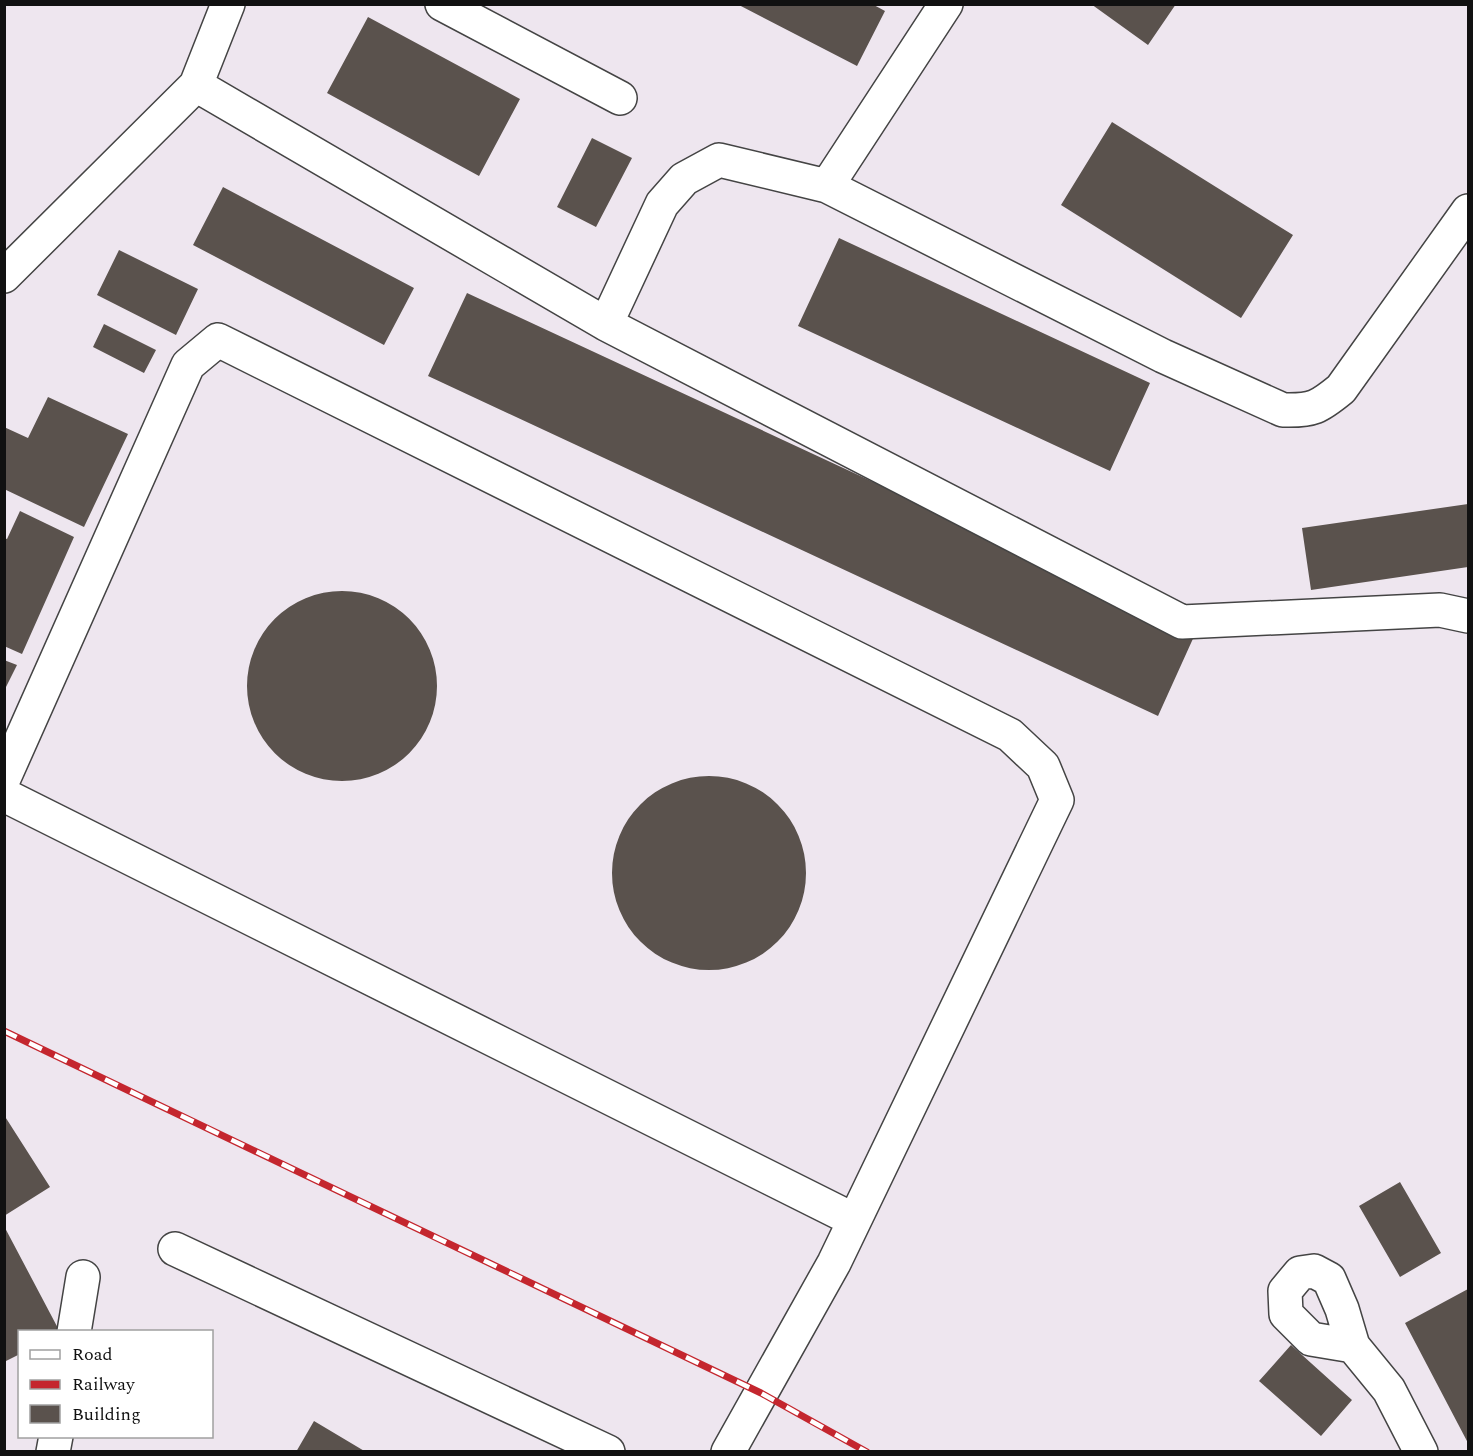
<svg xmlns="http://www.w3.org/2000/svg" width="1473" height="1456" font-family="Spectral,serif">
<rect width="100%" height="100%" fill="#fffdf5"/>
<path fill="#eee6ef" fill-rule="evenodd" d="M5,5H1468V1451L5,1452ZM20,1332H212V1436H20Z"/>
<path fill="#5a524d" d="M737,4H872L885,11L857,66Z
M1091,4H1176L1148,45Z
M368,17L520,99L479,176L327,93Z
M1112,122L1293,235L1241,318L1061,205Z
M592,138L632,158L596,227L557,207Z
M223,187L414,288L384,345L193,245Z
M839,238L1150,383L1110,471L798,326Z
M119,250L198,289L176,335L97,295Z
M467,293L1196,632L1158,716L428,376Z
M104,324L156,350L144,373L93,347Z
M48,397L128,434L84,527L4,489V427L28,438Z
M1468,504V567L1311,590L1302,528Z
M20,511L74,537L22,654L4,646V538L7,539Z
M247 686a95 95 0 1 1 190 0a95 95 0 1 1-190 0Z
M4,660L17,665L4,691Z
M612 873a97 97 0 1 1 194 0a97 97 0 1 1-194 0Z
M4,1115L50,1187L4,1216Z
M1400,1182L1441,1253L1400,1277L1359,1206Z
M4,1226L60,1332H20V1354L4,1362Z
M1468,1289V1443L1405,1323Z
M1291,1345L1352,1400L1321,1436L1259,1381Z
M314,1421L366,1452H296Z"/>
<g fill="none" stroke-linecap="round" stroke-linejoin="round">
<g stroke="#444" stroke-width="36">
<path id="minor" d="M442,4L620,98
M196,85L606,324L1182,622L1440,610L1468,616
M827,186L946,4
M4,276L196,85L228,4
M606,324L662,204L684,179L719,160L827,186L1163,356L1283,410C1313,411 1319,407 1341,389L1468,211
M4,778L188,365L218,340L1010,735L1043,766L1057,800L834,1263L728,1452
M4,795L854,1220
M175,1249L608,1452
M74,1332L83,1277
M1353,1346L1311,1339L1286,1314L1285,1291L1300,1273L1314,1271L1329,1279L1342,1309L1353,1346L1389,1390L1421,1452
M53,1452L56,1436"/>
</g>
<use href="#minor" stroke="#fff" stroke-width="33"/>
<g stroke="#c4262e" stroke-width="7">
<path id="rail" d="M4,1031L761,1393L867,1452"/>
</g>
<use href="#rail" stroke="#fff" stroke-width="4.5" stroke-dasharray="14" stroke-linecap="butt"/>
</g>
<rect width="1473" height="1456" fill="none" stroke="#111111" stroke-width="12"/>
<rect x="18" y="1330" width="195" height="108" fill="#ffffff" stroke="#a0a0a0" stroke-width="1.5"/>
<rect x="30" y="1350" width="30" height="9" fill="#ffffff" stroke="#a0a0a0" stroke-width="1.5"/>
<text x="72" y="1360" font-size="18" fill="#111111">Road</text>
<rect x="30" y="1380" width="30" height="9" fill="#c4262e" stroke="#a0a0a0" stroke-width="1.5"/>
<text x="72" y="1390" font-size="18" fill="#111111">Railway</text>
<rect x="30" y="1405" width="30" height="18" fill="#5a524d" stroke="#a0a0a0" stroke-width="1.5"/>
<text x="72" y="1420" font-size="18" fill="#111111">Building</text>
</svg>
